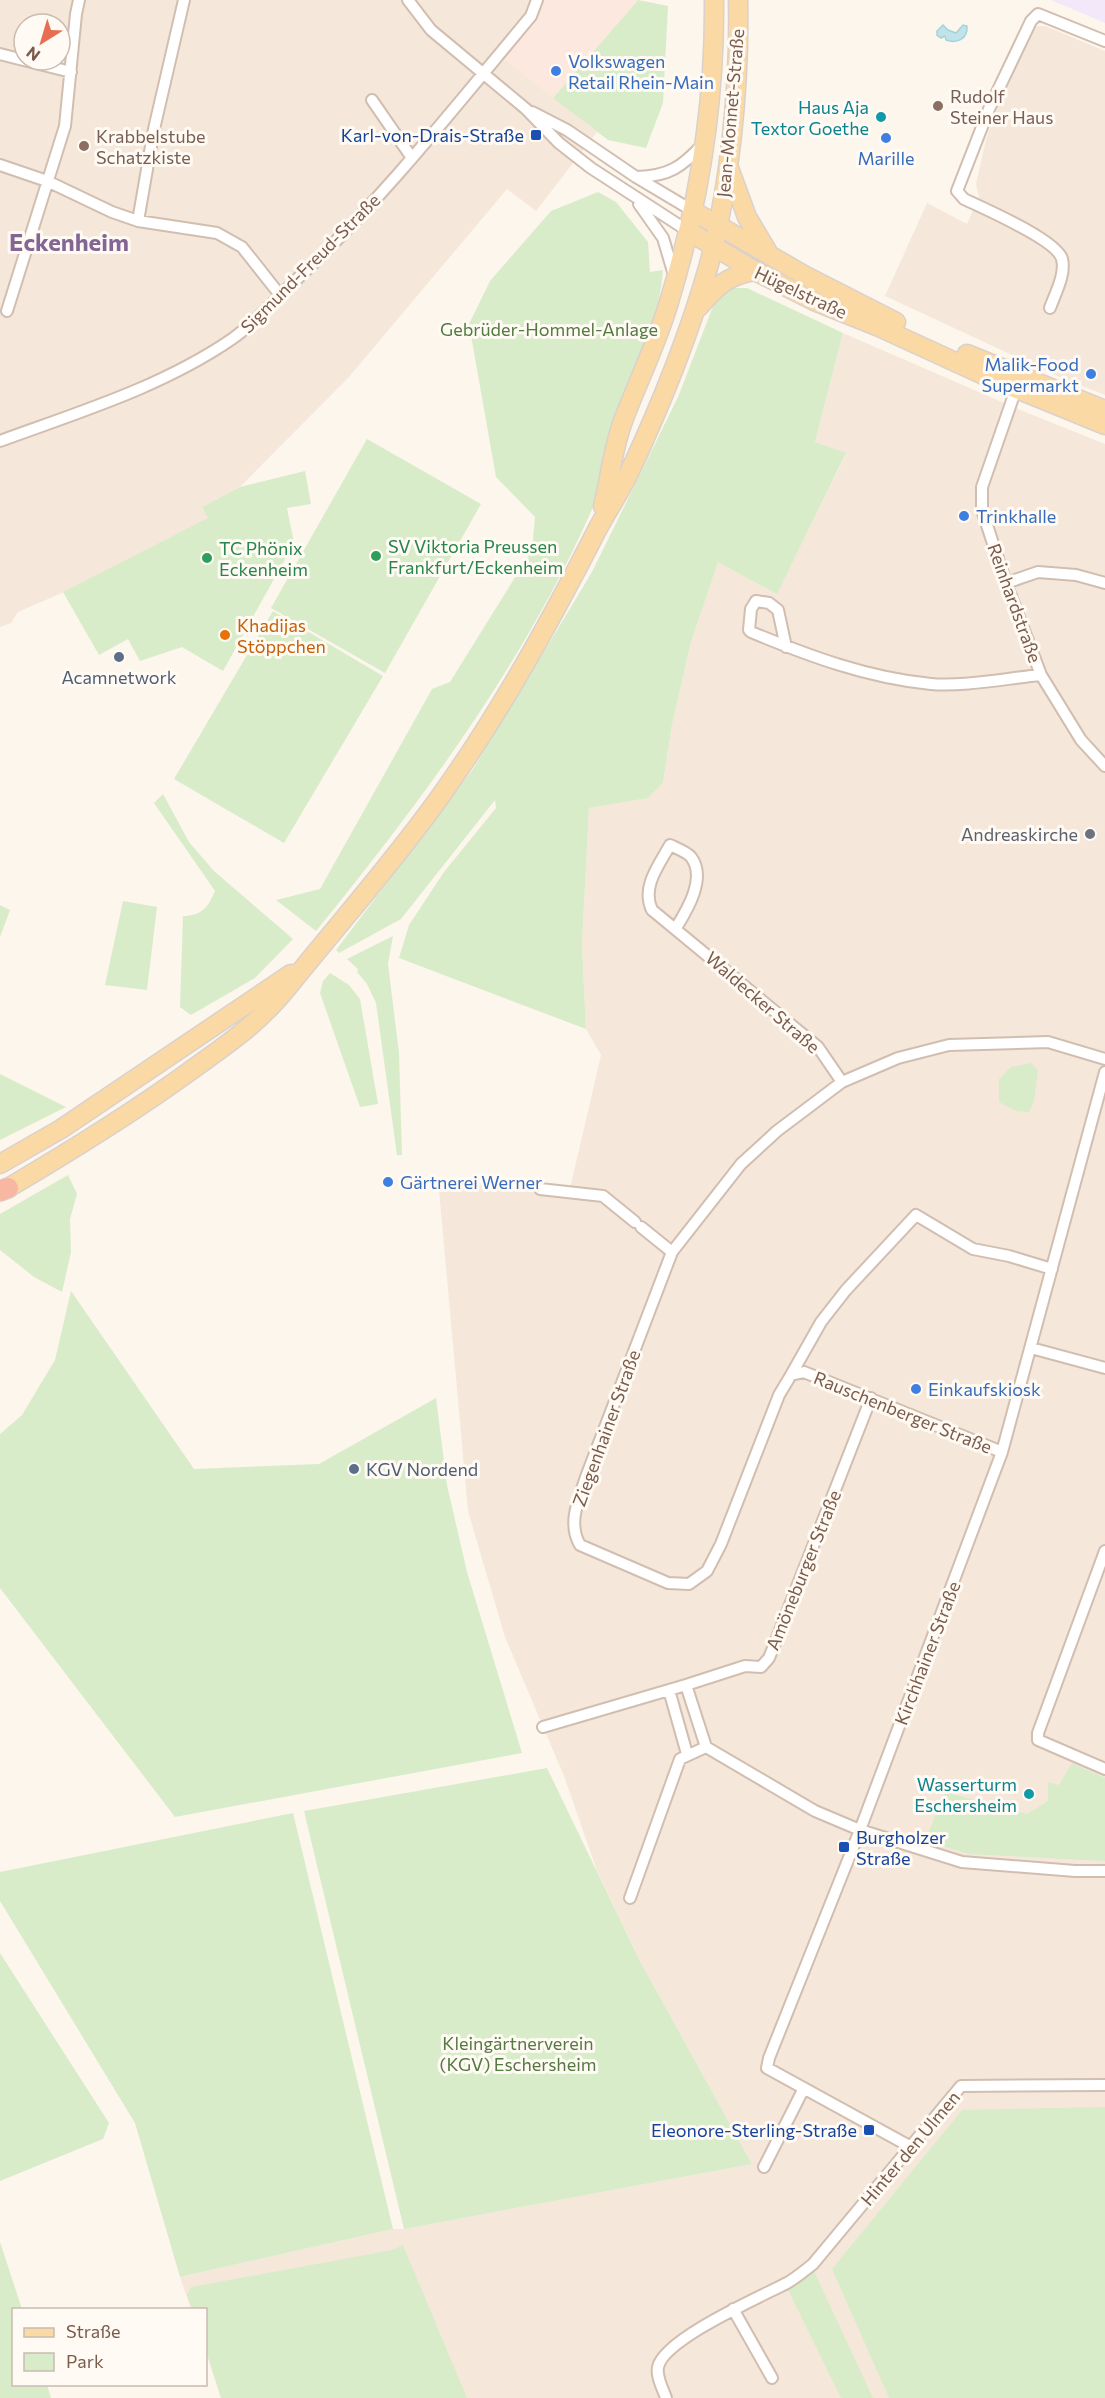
<svg xmlns="http://www.w3.org/2000/svg" width="1105" height="2398" font-family="Commissioner,sans-serif">
<rect width="100%" height="100%" fill="#fdf6ec"/>
<path fill="#f5e8da" fill-rule="evenodd" d="M0,0H542L501,56L597,132L536,211L507,189L349,377L240,487L202,507L209,518L64,592L18,612L11,623L0,627ZM24,24H60V60H24Z
M1037,26H1045L1105,51V395L1055,375L885,296L927,203L967,224L979,197L976,184L986,139L998,106L1033,30Z
M843,333L1025,412L1105,444V2398H221L206,2352V2310L191,2309L180,2277L393,2229H404L752,2164L640,1961L597,1871L564,1776L505,1637L468,1511L438,1179L568,1197L601,1055L586,1029L582,944L589,808L648,798L663,783L672,725L691,642L718,561L777,593L846,454L815,442Z"/>
<path fill="#fde8e0" d="M542,0H638L553,98L501,56Z"/>
<path fill="#f3e8fa" d="M1051,0H1105V23Z"/>
<path fill="#d8ecc9" d="M638,0L668,6L663,103L646,148L608,140L553,98Z
M598,192L616,202L648,242L650,272L663,270C660,318 636,363 620,408C607,443 606,480 589,516C521,668 420,803 316,931L276,900L320,889L432,689L450,682L532,550L535,517L496,477L469,324L490,281L551,211Z
M730,285L736,288H747L843,333L815,442L846,453L777,594L718,562L691,642L672,725L663,783L648,798L589,808L582,944L586,1029L399,958L409,925L444,872L496,808L495,800L401,919L339,953L336,950L473,769L592,572L678,397L712,309L721,294Z
M367,439L481,504L385,673L271,608Z
M305,471L311,504L287,508L294,543L223,671L182,647L140,661L128,639L99,655L63,592L208,518L202,507L240,487Z
M273,611L383,676L284,843L174,779Z
M163,794L189,842L214,871L293,939L255,978L191,1015L180,1007L183,916C202,916 208,907 215,891L154,803Z
M123,901L157,907L147,990L105,985Z
M0,905L10,910L0,937Z
M393,936L388,964L399,1053L402,1155H397L376,1003L367,984L357,972L358,969L347,959Z
M330,973L349,985L360,999L378,1104L360,1107L320,993L323,981Z
M1031,1063L1038,1070L1034,1102L1029,1112L1016,1111L999,1102V1079L1011,1067Z
M0,1074L66,1107L0,1140Z
M68,1175L77,1194L70,1219L71,1252L62,1292L34,1277L0,1250V1214Z
M71,1291L194,1469L319,1464L436,1398L447,1485L467,1572L522,1753L175,1817L0,1588V1434L22,1415L55,1360Z
M1072,1763L1105,1778V1861L969,1854L925,1841L945,1792L1027,1814L1048,1801V1782L1059,1785Z
M547,1768L640,1961L752,2164L404,2229L304,1811Z
M293,1813L393,2229L180,2277L135,2123L0,1901V1872Z
M0,1953L109,2123L103,2139L0,2181Z
M1105,2107V2398H889L832,2269L962,2110Z
M0,2242L22,2309L14,2310V2384L47,2385L51,2398H0Z
M403,2245L467,2398H221L206,2351V2310L192,2309L187,2295L191,2287L392,2250Z
M814,2271L873,2398H841L788,2290Z"/>
<path fill="#bfe3e8" stroke="#a5d3da" stroke-width="1.5" d="M943,25L948,30L956,33L963,25L967,26C968,39 957,44 946,40L945,36L941,38L937,35V31Z"/>
<g fill="none" stroke-linecap="round" stroke-linejoin="round">
<g stroke="#d1beb0" stroke-width="14">
<path id="minor" d="M408,0L431,30L526,109L559,143L591,168L688,231
M0,54L71,72
M372,100L412,158
M532,112L567,130L636,177L693,211
M0,165L47,181L112,212L138,221L217,233L242,247L280,295
M637,177C669,176 682,167 703,144
M639,204L663,238L674,275
M138,221L154,129L184,0
M1050,308C1055,294 1066,274 1062,259C1057,240 983,208 964,199L957,191L989,109L1031,21L1038,14L1105,41
M7,311L65,126L76,14L79,0
M1016,389L982,487V510L1006,583L1041,675L1081,740L1105,766
M0,441C79,412 162,387 232,339C256,322 274,301 295,281C382,200 455,107 531,16L537,0
M1006,583L1038,572L1076,575L1105,583
M786,647L778,610L769,603L756,601L751,609L749,630L751,632C809,656 868,678 931,684C961,687 1009,678 1041,675
M676,928C687,910 707,878 691,857C687,852 676,848 670,845C659,865 641,887 652,910L818,1047L842,1082
M540,1189L603,1196L635,1222
M641,1227L672,1252
M1031,1348L1105,1368
M791,1375L821,1322L846,1290L916,1215L973,1249L1009,1256L1052,1269
M1002,1452L804,1372L791,1375L779,1395L721,1544L707,1571L689,1584L668,1583L580,1545C567,1523 579,1499 586,1477L672,1252L741,1164L777,1131L842,1082L898,1058L949,1045L1048,1042L1105,1059
M1105,1551L1038,1733V1740L1105,1769
M686,1685L706,1747
M669,1690L687,1754
M543,1727L686,1685L745,1666L761,1667L769,1658L777,1638L871,1398
M706,1747L815,1811L860,1830L962,1862L1075,1871H1105
M630,1898L680,1759L706,1747
M911,2147L767,2068L769,2058L860,1830L1002,1452L1105,1072
M764,2167L804,2088
M733,2309L772,2378
M666,2398C663,2389 656,2377 658,2367C664,2339 760,2297 787,2283C796,2278 804,2271 813,2264L961,2086L1105,2085"/>
</g>
<g stroke="#dad1cd" stroke-width="21">
<path id="primary" d="M729,168L747,217L769,254
M693,211L804,275L896,322
M688,231L755,271L814,301L879,327L990,378L1105,425
M698,308C717,286 726,276 755,271
M967,354L1105,410
M603,506C610,478 613,448 623,421C638,381 657,343 669,302C699,204 715,103 714,0
M0,1164L61,1129L291,974
M8,1188C69,1152 129,1115 186,1074C216,1052 247,1032 272,1005C284,993 294,979 305,966C350,911 396,858 437,801C499,715 549,624 597,530C607,511 620,492 629,473C660,407 688,338 708,268C730,187 740,84 738,0"/>
</g>
<g stroke="#dad1cd" stroke-width="22">
<path id="motorway" d="M0,1191L8,1188"/>
</g>
<use href="#minor" stroke="#fff" stroke-width="10"/>
<use href="#primary" stroke="#fbd9a5" stroke-width="18"/>
<use href="#motorway" stroke="#f7b7a3" stroke-width="20"/>
</g>
<g fill="#3f7fe0" stroke="#fffaf3" stroke-width="2">
<circle cx="556" cy="71" r="6"/>
<circle cx="886" cy="138" r="6"/>
<circle cx="1091" cy="374" r="6"/>
<circle cx="964" cy="516" r="6"/>
<circle cx="388" cy="1182" r="6"/>
<circle cx="916" cy="1389" r="6"/>
</g>
<g fill="#8d6e63" stroke="#fffaf3" stroke-width="2">
<circle cx="938" cy="106" r="6"/>
<circle cx="84" cy="146" r="6"/>
</g>
<g fill="#0f9aa8" stroke="#fffaf3" stroke-width="2">
<circle cx="881" cy="117" r="6"/>
<circle cx="1029" cy="1794" r="6"/>
</g>
<g fill="#1a4fb4" stroke="#fffaf3" stroke-width="2">
<rect x="530" y="129" width="12" height="12" rx="3"/>
<rect x="838" y="1841" width="12" height="12" rx="3"/>
<rect x="863" y="2124" width="12" height="12" rx="3"/>
</g>
<g fill="#2e9e5b" stroke="#fffaf3" stroke-width="2">
<circle cx="376" cy="556" r="6"/>
<circle cx="207" cy="558" r="6"/>
</g>
<circle fill="#e8710a" stroke="#fffaf3" stroke-width="2" cx="225" cy="635" r="6"/>
<g fill="#5c6f8a" stroke="#fffaf3" stroke-width="2">
<circle cx="119" cy="657" r="6"/>
<circle cx="354" cy="1469" r="6"/>
</g>
<circle fill="#6b7280" stroke="#fffaf3" stroke-width="2" cx="1090" cy="834" r="6"/>
<g text-anchor="middle" dominant-baseline="central" stroke-width="6" stroke-linejoin="round" paint-order="stroke">
<g font-size="18" fill="#366cbe" stroke="#fffaf3" text-anchor="start">
<text x="568" y="61">Volkswagen<tspan x="568" dy="21">Retail Rhein-Main</tspan></text>
<text x="886" y="158" text-anchor="middle">Marille</text>
<text x="1079" y="364" text-anchor="end">Malik-Food<tspan x="1079" dy="21">Supermarkt</tspan></text>
<text x="976" y="516">Trinkhalle</text>
<text x="400" y="1182">Gärtnerei Werner</text>
<text x="928" y="1389">Einkaufskiosk</text>
</g>
<g font-size="18" fill="#785e54" stroke="#fffaf3" text-anchor="start">
<text x="950" y="96">Rudolf<tspan x="950" dy="21">Steiner Haus</tspan></text>
<text x="96" y="136">Krabbelstube<tspan x="96" dy="21">Schatzkiste</tspan></text>
</g>
<g font-size="18" fill="#0d838f" stroke="#fffaf3" text-anchor="end">
<text x="869" y="107">Haus Aja<tspan x="869" dy="21">Textor Goethe</tspan></text>
<text x="1017" y="1784">Wasserturm<tspan x="1017" dy="21">Eschersheim</tspan></text>
</g>
<g font-size="18" fill="#7a5c4d" stroke="#fffaf3">
<text transform="translate(730 113) rotate(-85)">Jean-Monnet-Straße</text>
<text transform="translate(310 263) rotate(-45)">Sigmund-Freud-Straße</text>
<text transform="translate(801 292) rotate(25)">Hügelstraße</text>
<text transform="translate(1015 603) rotate(70)">Reinhardstraße</text>
<text transform="translate(763 1002) rotate(41)">Waldecker Straße</text>
<text transform="translate(903 1412) rotate(22)">Rauschenberger Straße</text>
<text transform="translate(606 1428) rotate(-70)">Ziegenhainer Straße</text>
<text transform="translate(803 1570) rotate(-68)">Amöneburger Straße</text>
<text transform="translate(927 1653) rotate(-69)">Kirchhainer Straße</text>
<text transform="translate(910 2148) rotate(-50)">Hinter den Ulmen</text>
</g>
<g font-size="18" fill="#164399" stroke="#fffaf3" text-anchor="end">
<text x="524" y="135">Karl-von-Drais-Straße</text>
<text x="856" y="1837" text-anchor="start">Burgholzer<tspan x="856" dy="21">Straße</tspan></text>
<text x="857" y="2130">Eleonore-Sterling-Straße</text>
</g>
<g font-size="18" fill="#537a41" stroke="#fffaf3">
<text x="549" y="329">Gebrüder-Hommel-Anlage</text>
<text x="518" y="2043">Kleingärtnerverein<tspan x="518" dy="21">(KGV) Eschersheim</tspan></text>
</g>
<g font-size="18" fill="#27864d" stroke="#fffaf3" text-anchor="start">
<text x="388" y="546">SV Viktoria Preussen<tspan x="388" dy="21">Frankfurt/Eckenheim</tspan></text>
<text x="219" y="548">TC Phönix<tspan x="219" dy="21">Eckenheim</tspan></text>
</g>
<g font-size="18" fill="#c56008" stroke="#fffaf3" text-anchor="start">
<text x="237" y="625">Khadijas<tspan x="237" dy="21">Stöppchen</tspan></text>
</g>
<g font-size="18" fill="#4e5e75" stroke="#fffaf3">
<text x="119" y="677">Acamnetwork</text>
<text x="366" y="1469" text-anchor="start">KGV Nordend</text>
</g>
<g font-size="18" fill="#5b616d" stroke="#fffaf3" text-anchor="end">
<text x="1078" y="834">Andreaskirche</text>
</g>
<g font-size="24" font-weight="bold" fill="#846695" stroke="#fffaf3">
<text x="69" y="241">Eckenheim</text>
</g>
</g>
<rect x="12" y="2308" width="195" height="78" fill="#fffaf3" stroke="#cabbb1" stroke-width="1.5"/>
<rect x="24" y="2328" width="30" height="9" fill="#fbd9a5" stroke="#cabbb1" stroke-width="1.5"/>
<text x="66" y="2338" font-size="18" fill="#7a5c4d">Straße</text>
<rect x="24" y="2353" width="30" height="18" fill="#d8ecc9" stroke="#cabbb1" stroke-width="1.5"/>
<text x="66" y="2368" font-size="18" fill="#7a5c4d">Park</text>
<g transform="translate(42 42) rotate(217)"><circle r="28" fill="#fffaf3" stroke="#cabbb1" stroke-width="1.5"/>
<path d="M0-4.5L10 22L0 15L-10 22Z" fill="#e76f51"/>
<text y="-9" font-size="16" font-weight="bold" text-anchor="middle" fill="#7a5c4d">N</text>
</g>
</svg>
